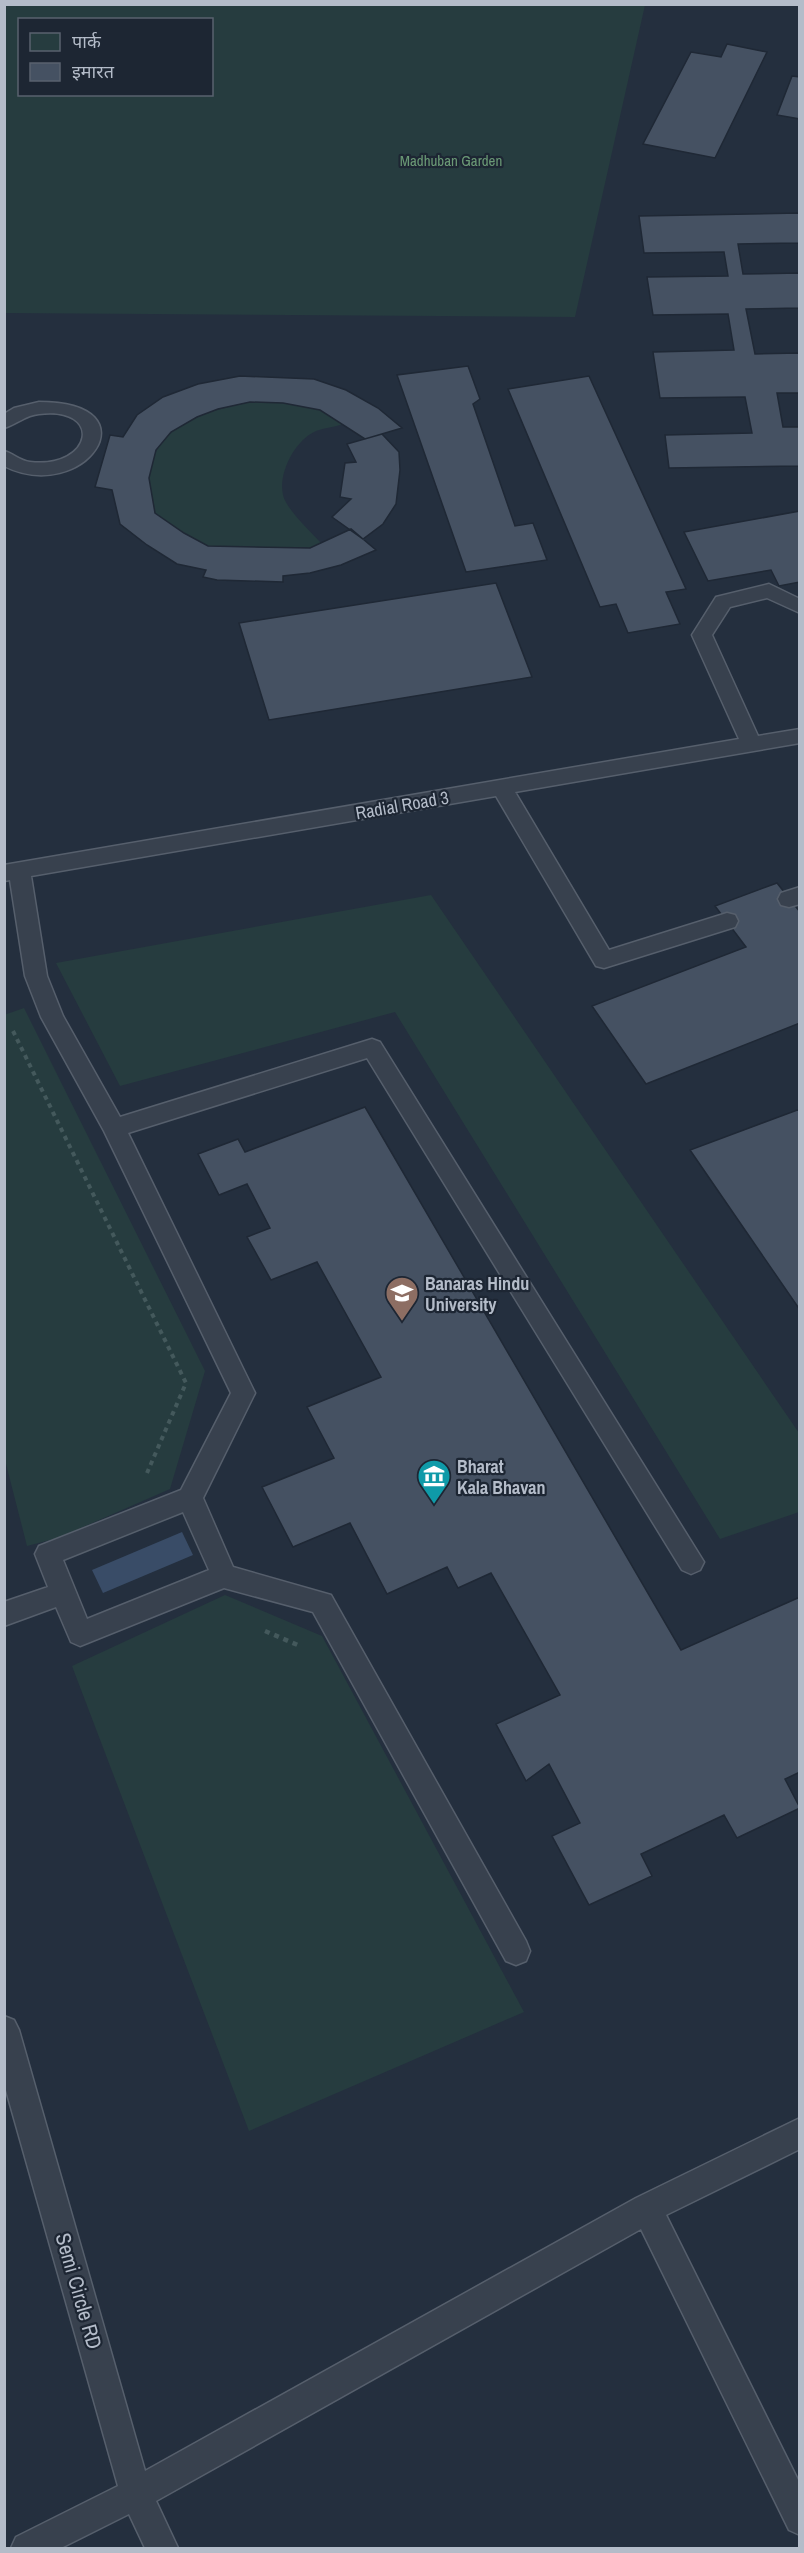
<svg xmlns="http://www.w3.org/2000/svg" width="804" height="2553" font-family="'Archivo Narrow','Noto Sans Devanagari',sans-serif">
<rect width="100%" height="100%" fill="#242f3e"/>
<path fill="#263c3f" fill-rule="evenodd" d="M5,4L645,5L575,317L5,313ZM20,20H212V94H20Z
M250,402L283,403L320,410L343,424C335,427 324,428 316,431C295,440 278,473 283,495C286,509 311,532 321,543L310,548L208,546L184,533L155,513C153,502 148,487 149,476C154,425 207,411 250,402Z
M431,895L799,1433V1512L720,1539L395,1012L120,1086L56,963Z
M24,1008L205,1371L170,1489L58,1538L27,1546L4,1456V1015Z
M225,1595L322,1636L524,2012L249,2131L72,1666Z"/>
<path fill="#394c67" d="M182,1532L193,1555L103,1593L92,1570Z"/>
<path fill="#455162" stroke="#1f2835" stroke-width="1.5" d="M727,44L767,52L715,158L643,144L691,52L721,57Z
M792,76L800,77V119L777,115Z
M800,213V243L738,244L743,274L800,273V308L746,309L755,354L800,353V393H777L783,427H800V466L669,468L665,435L752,433L745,397L660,398L653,352L734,350L728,314L653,315L647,277L728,276L724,252L644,253L639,216Z
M468,366L480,399L473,404L515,526L533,523L547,560L466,572L397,375Z
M240,376L314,379L346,390L378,408L402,428L365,439L320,410L283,403L250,402L218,409L197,417L171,432L156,450L149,478L155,513L184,533L208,546L310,548L351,529L376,550L341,565L310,573L283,576V582L217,580L203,577L206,570L177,564L147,545L120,524L112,490L95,487L110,435L123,437L137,415L163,397L198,384Z
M589,376L686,589L666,592L680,624L628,633L616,604L600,607L508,389Z
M382,434L399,452L400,470L396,504L383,524L363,539L332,517L351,499L340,497L345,463L356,462L347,444Z
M800,511V582L779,586L771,570L708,581L684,532Z
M496,583L532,677L269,720L239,623Z
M777,883L800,912V1023L646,1084L592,1006L746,947L715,906Z
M365,1107L681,1650L800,1597V1772L785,1779L800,1808L737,1838L724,1815L641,1854L652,1876L589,1905L552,1836L580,1823L549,1764L526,1781L496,1724L560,1695L491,1573L458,1588L447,1567L387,1594L350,1523L293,1547L262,1487L334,1458L307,1407L381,1377L317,1262L271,1280L247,1237L270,1228L247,1184L219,1195L198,1154L238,1139L245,1152Z
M800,1109V1310L690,1150Z"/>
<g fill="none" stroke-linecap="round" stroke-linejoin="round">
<g stroke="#565f6c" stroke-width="3">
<path id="service" d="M39,402C157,402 84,506 4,466V451C14,454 20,461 30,462C93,469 104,406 39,414C26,415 17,424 4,428V414L14,408Z
M769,584L800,599V613L767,598L730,607L712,635L758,736L800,729V743L515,792L609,950L727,913L735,915L738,921L735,927L604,968L596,966L496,796L31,876L47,976L63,1016L120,1117L372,1039L380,1042L704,1562L700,1570L691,1574L682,1570L367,1058L128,1133L255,1393L203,1498L233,1567L331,1595L526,1941L530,1951L526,1961L516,1965L506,1961L313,1612L224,1588L80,1646L71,1642L56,1607L4,1626V1602L48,1587L35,1554L39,1546L181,1490L231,1393L104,1131L41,1017L25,976L10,880L4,881V865L739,739L692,635L716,597ZM183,1512L209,1570L87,1619L63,1560Z
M800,887V904L789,907L781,905L778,899L781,893Z
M4,2016L14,2020L19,2030L145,2471L636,2198L800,2118V2149L666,2215L800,2484V2535L789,2530L641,2229L156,2501L178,2548H145L129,2514L61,2548H11L16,2537L118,2486L4,2083Z"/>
</g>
<path stroke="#44595c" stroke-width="4" stroke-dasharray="4.5 4.5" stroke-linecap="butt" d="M13,1031L186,1383L147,1473"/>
<path stroke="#44595c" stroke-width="4.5" stroke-dasharray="5 5" stroke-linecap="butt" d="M265,1631L300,1646"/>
<use href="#service" fill="#38414e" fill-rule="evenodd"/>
</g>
<defs>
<g id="university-pin" transform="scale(1.725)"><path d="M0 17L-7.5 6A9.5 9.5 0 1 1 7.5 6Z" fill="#8d6e63" stroke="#1d2633"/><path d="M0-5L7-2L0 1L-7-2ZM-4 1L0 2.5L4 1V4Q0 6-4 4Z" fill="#fff"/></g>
<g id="museum-pin" transform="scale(1.725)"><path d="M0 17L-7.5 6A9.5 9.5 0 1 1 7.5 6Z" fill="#0f9aa8" stroke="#1d2633"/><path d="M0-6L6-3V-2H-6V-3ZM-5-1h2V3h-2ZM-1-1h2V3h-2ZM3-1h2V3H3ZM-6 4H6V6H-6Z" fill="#fff"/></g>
</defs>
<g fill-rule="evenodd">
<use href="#university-pin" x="402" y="1293"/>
<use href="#museum-pin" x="434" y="1476"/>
</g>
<g text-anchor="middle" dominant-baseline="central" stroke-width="4.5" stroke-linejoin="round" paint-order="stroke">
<g font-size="15" fill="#6b9a76" stroke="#1d2633">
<text x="451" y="160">Madhuban Garden</text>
</g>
<g font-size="18" fill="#b4bcc9" stroke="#1d2633">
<text transform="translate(402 805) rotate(-10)">Radial Road 3</text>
</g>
<g font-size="18" font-weight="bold" fill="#b4bcc9" stroke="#1d2633" text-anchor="start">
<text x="425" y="1283">Banaras Hindu<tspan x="425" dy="21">University</tspan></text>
<text x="457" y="1466">Bharat<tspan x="457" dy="21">Kala Bhavan</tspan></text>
</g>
<g font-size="21" fill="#b4bcc9" stroke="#1d2633">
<text transform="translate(79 2291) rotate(74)">Semi Circle RD</text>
</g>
</g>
<rect width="804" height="2553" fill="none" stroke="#b4bcc9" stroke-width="12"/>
<rect x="18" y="18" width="195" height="78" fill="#1d2633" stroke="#59626f" stroke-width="1.5"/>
<rect x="30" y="33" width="30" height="18" fill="#263c3f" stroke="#59626f" stroke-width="1.5"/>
<text x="72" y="48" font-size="18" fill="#b4bcc9">पार्क</text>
<rect x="30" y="63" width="30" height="18" fill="#455162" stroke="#59626f" stroke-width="1.5"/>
<text x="72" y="78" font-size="18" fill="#b4bcc9">इमारत</text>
</svg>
